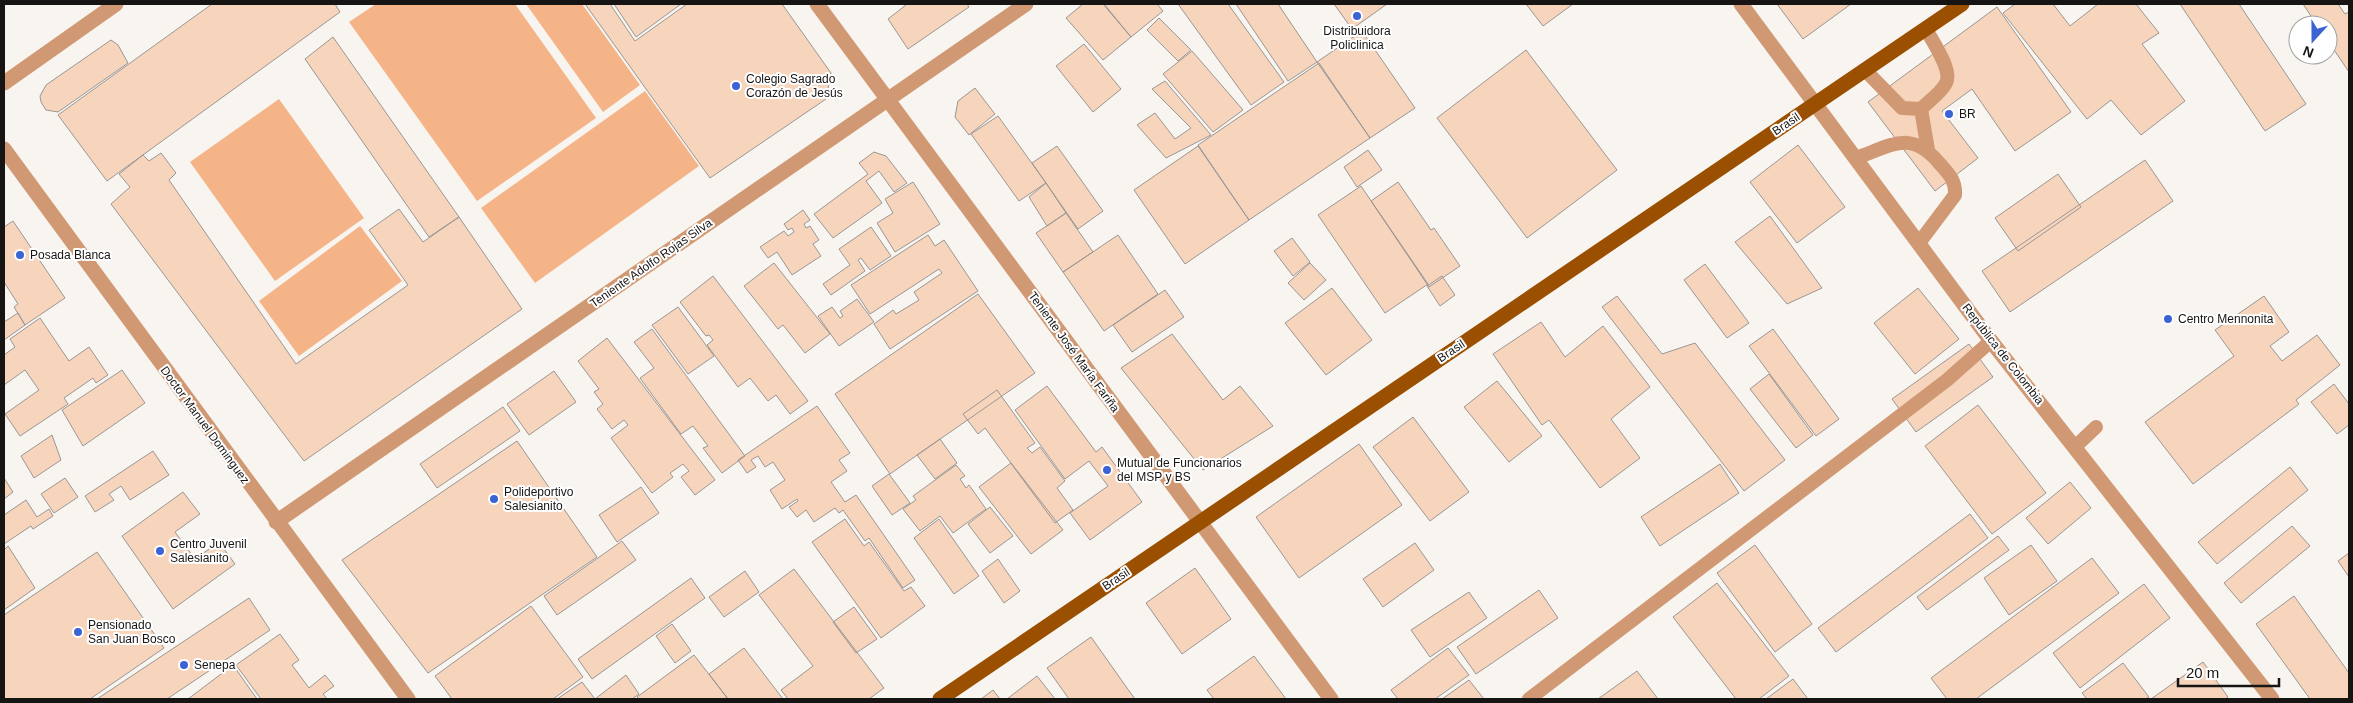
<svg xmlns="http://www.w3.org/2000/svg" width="2353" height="703" font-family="Helvetica,sans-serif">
<rect width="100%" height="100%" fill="#f8f4f0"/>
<path fill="#f5b487" d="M376,4H515L596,118L477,201L349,22Z
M526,4H582L640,85L603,112Z
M645,91L699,166L535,283L481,208Z
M279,99L364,218L275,281L190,162Z
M360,226L402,281L299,356L259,301Z"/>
<path fill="#f7d5bd" stroke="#9b9694" d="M212,4H335L340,12L107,181L58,115Z
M585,4H610L635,41L687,4H782L831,73L826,99L710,178Z
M614,4H681L636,37Z
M905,4H967L969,7L908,49L888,19L906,5Z
M1083,4H1103L1131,37L1103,60L1066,18Z
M1104,4H1157L1163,11L1131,37Z
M1178,4H1228L1284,82L1251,105Z
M1236,4H1278L1317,62L1288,81Z
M1334,4H1387L1352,29Z
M1526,4H1573L1543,26Z
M1777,4H1851L1803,39Z
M2015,4H2053L2070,26L2098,4H2136L2159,33L2142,44L2185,101L2141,135L2111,100L2087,119L2003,13Z
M2180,4H2239L2306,104L2265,131Z
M2303,4H2338L2345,14L2349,12V72L2328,41V25H2317Z
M1997,7L2071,112L2015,151L1972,89L1942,111L1978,158L1935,191L1868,102Z
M1159,18L1191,50L1178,61L1147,30Z
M1362,31L1415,108L1370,138L1317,62Z
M333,37L459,217L429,237L305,59Z
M111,40L118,45L128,63L58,112L46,110L41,102L40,96L46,85Z
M1084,44L1121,89L1093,112L1056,66Z
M1526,50L1617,170L1527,238L1437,118Z
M1192,51L1243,110L1213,132L1163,74Z
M1319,63L1370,138L1249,220L1198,145Z
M1165,81L1211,135L1166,158L1137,125L1155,113L1175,139L1191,128L1152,89Z
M975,88L995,114L969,135L955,117L958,101Z
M998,116L1046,183L1019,201L971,134Z
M1798,145L1845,207L1797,243L1750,182Z
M1057,146L1103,211L1078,229L1032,163Z
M1198,146L1249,220L1185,264L1134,190Z
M1368,150L1382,170L1357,187L1344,167Z
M874,152L886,156L907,183L894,192L879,171L866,181L882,203L833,238L814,214L868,174L859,163Z
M161,153L176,173L169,180L296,364L408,285L369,230L399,209L423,242L459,217L522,309L304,461L111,204L130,187L119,174L143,155L149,161Z
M2145,160L2173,201L2010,312L1982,271Z
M2058,174L2081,207L2018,251L1995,218Z
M913,182L940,224L895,252L877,223L893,213L885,199Z
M1398,182L1431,230L1434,228L1460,266L1429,287L1371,201Z
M1046,183L1066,213L1047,226L1029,197Z
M1361,186L1428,284L1385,313L1318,215Z
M803,210L810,220L804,224L806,228L810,226L819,240L813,244L821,256L792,275L777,252L768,258L760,247L784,231L788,236L794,232L792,228L788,230L784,224Z
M1066,213L1093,252L1063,272L1036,233Z
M1770,216L1822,288L1787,304L1735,242Z
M13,221L65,298L25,325L14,307L18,304L4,282V227Z
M871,227L891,256L870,270L861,258L858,260L865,271L831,295L823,284L850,265L839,249Z
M928,235L935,246L944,240L978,291L890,349L874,324L893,310L896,314L919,300L914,292L942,273L939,269L870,314L851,285Z
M1118,235L1158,294L1104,331L1063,272Z
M1292,238L1310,262L1293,276L1274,251Z
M774,263L830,334L805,353L783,325L778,329L744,286Z
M1310,263L1326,280L1304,300L1288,283Z
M1705,264L1749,323L1727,338L1684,280Z
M713,276L808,401L790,414L776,395L768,401L750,378L738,387L707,345L713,340L709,335L706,336L680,302Z
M1442,276L1455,295L1440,306L1427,286Z
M1332,288L1372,340L1326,375L1285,323Z
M1918,288L1959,339L1915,374L1874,323Z
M1165,290L1184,317L1132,352L1113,325Z
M978,294L1035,373L890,474L835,394Z
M1617,296L1662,354L1695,343L1785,460L1744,491L1602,307Z
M2264,296L2289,332L2270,346L2282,361L2317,335L2340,365L2296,400L2299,404L2193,484L2145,422L2234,356L2215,330Z
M857,299L874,322L839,346L818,316L832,307L840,318L843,316L840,311Z
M678,307L714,356L688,374L652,325Z
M18,313L25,325L4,340V322Z
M40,318L69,361L89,347L108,375L96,383L93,378L64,398L68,404L20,436L5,414L39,390L25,370L4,385V355L15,347L10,339Z
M1541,322L1565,357L1603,326L1650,387L1611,419L1640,458L1600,488L1549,420L1542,425L1493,354Z
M652,329L745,456L722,473L703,448L708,446L693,426L681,434L640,378L654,368L634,342Z
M1773,329L1839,419L1816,436L1749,346Z
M1172,334L1223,400L1240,386L1273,426L1203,470L1121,368Z
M607,338L715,480L695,495L681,477L689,471L683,464L670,473L673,477L652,493L611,438L628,425L624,420L612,429L597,409L603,404L594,392L599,389L578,361Z
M1969,344L1993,377L1916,432L1892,399Z
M122,370L145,403L83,446L62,410Z
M554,371L576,402L529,435L507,404Z
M1769,374L1813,435L1796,448L1750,389Z
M1497,381L1542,436L1509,462L1464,407Z
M2334,384L2349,404V425L2337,434L2311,402Z
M1047,386L1096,452L1102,447L1142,502L1090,540L1070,513L1108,486L1089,461L1065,479L1015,410Z
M997,390L1035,443L1027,448L1032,453L1040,447L1065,481L1057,488L1073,510L1055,523L985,428L978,434L963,414Z
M1978,405L2046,493L1992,534L1925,446Z
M817,406L850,453L839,460L847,471L831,482L845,502L856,495L915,580L903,588L869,538L865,541L843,510L839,513L835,508L814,522L806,510L797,517L789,507L798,501L797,499L782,509L770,490L785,480L773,462L765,467L758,456L751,460L756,467L747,473L738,460Z
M503,407L520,431L437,488L420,464Z
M1413,417L1469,492L1430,521L1373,447Z
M52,435L61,460L34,478L21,456Z
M940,439L957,463L935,479L917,455Z
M517,441L597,557L428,673L342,560Z
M1359,444L1402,505L1299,578L1256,517Z
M153,451L169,475L130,500L121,486L109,494L114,500L95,512L85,496Z
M1011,463L1063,530L1031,554L979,487Z
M1720,464L1739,493L1660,546L1641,517Z
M956,465L965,476L960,479L966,488L969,485L986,509L953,533L940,516L920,531L903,509L916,500L913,496Z
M2290,467L2308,490L2217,564L2198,542Z
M889,474L910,503L892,515L872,486Z
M4,478L13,492L4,499Z
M65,478L78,497L54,513L41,494Z
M2070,482L2091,508L2048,544L2026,518Z
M641,487L659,513L617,542L599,515Z
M183,492L200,514L175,532L195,559L219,542L235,564L173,609L122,536Z
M26,500L37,517L49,509L53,516L33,529L31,526L4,544V515Z
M990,507L1013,536L990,553L968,524Z
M1970,514L1988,538L1836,652L1818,628Z
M845,519L864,546L869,542L904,591L911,587L925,606L881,638L812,542Z
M939,519L979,576L954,594L914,538Z
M2292,526L2310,546L2241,603L2224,583Z
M1998,536L2009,550L1927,610L1917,597Z
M622,541L636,560L557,615L544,596Z
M1415,543L1434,570L1383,607L1363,579Z
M1755,545L1812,624L1775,652L1717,573Z
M2031,545L2057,581L2009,615L1984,578Z
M8,546L35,588L4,610V550Z
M97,552L164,648L90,699H4V615Z
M2349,553V577L2338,561Z
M2092,558L2119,593L1976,699H1947L1931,678Z
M998,559L1020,591L1004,603L982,571Z
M1195,568L1231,619L1182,654L1146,603Z
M794,569L884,688L869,699H788L781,690L813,666L759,595Z
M745,571L759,592L724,617L709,597Z
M691,578L705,598L592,679L578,659Z
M1717,583L1789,676L1759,699H1736L1673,617Z
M2144,584L2170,618L2080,688L2053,653Z
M1539,590L1558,618L1476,674L1457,647Z
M1469,592L1487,618L1430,657L1411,630Z
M2294,596L2349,673V699H2310L2256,624Z
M249,598L270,630L167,699H97Z
M531,606L583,677L553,699H452L435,676Z
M854,607L877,639L856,653L833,622Z
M672,624L691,651L675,663L656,636Z
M280,634L299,660L292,665L309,688L325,675L334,686L323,694L327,699H261L236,665Z
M1091,637L1127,688L1135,699H1069L1047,668Z
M744,648L783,699H728L709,674Z
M1448,648L1469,675L1435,699H1398L1391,690Z
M694,655L728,699H639L637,697Z
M1254,656L1286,699H1214L1207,690Z
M2203,662L2228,697L2225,699H2151Z
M2123,663L2149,697L2145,699H2087L2082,693Z
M233,665L257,699H188Z
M1637,671L1658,699H1598Z
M626,675L639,694L632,699H595Z
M1037,676L1055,699H1007Z
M1793,679L1808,699H1766Z
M1469,680L1484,699H1442Z
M582,682L595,699H557Z
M993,690L1000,699H981Z"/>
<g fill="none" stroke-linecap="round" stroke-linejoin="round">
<path stroke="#d09974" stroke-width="14" d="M1865,70L1902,108L1921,109C1929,101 1942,92 1946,83C1953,70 1932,41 1926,29
M1921,109L1928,150
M1856,158C1893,145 1911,129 1940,164C1949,174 1956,181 1955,195L1919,243
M2076,446L2096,427
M1529,699L1947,380L1991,341"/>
<path stroke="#d09974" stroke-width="15" d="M817,4L1331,699
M1741,4L1991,341L2272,699
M4,83L116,4
M4,149L408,699
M276,522L1026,4"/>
<path stroke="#9b4f00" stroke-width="15" d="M940,699L1962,4"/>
</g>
<g fill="#3a63d4" stroke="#fff" stroke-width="2">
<circle cx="1357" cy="16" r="5"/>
<circle cx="736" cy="86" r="5"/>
<circle cx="1949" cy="114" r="5"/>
<circle cx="20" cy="255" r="5"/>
<circle cx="2168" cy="319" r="5"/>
<circle cx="1107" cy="470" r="5"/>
<circle cx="494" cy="499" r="5"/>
<circle cx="160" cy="551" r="5"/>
<circle cx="78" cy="632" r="5"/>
<circle cx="184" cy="665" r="5"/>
</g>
<g text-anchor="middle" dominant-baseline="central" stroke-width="4" stroke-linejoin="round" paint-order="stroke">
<g font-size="12" fill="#171514" stroke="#fff" text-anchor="start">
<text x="1357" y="31" text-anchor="middle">Distribuidora<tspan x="1357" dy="14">Policlinica</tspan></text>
<text x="746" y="79">Colegio Sagrado<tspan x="746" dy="14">Corazón de Jesús</tspan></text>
<text x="1959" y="114">BR</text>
<text x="30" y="255">Posada Blanca</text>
<text x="2178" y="319">Centro Mennonita</text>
<text x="1117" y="463">Mutual de Funcionarios<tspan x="1117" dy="14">del MSP y BS</tspan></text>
<text x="504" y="492">Polideportivo<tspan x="504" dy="14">Salesianito</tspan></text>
<text x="170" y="544">Centro Juvenil<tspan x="170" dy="14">Salesianito</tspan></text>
<text x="88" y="625">Pensionado<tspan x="88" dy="14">San Juan Bosco</tspan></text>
<text x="194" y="665">Senepa</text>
</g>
<g font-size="12" fill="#171514" stroke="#fff">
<text transform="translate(1786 124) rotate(-34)">Brasil</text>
<text transform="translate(651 263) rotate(-35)">Teniente Adolfo Rojas Silva</text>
<text transform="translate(1451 351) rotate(-34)">Brasil</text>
<text transform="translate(1074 352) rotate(54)">Teniente José María Fariña</text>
<text transform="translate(2003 354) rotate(52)">República de Colombia</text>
<text transform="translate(205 425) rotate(54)">Doctor Manuel Dominguez</text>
<text transform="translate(1116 579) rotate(-34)">Brasil</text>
</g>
</g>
<rect width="2353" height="703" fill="none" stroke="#171514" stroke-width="10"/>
<g transform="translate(2313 40) rotate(201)"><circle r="24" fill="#ffffff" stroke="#a2a1a1"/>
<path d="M0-4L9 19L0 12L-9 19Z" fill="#3a63d4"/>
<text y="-8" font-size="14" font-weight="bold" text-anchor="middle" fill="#171514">N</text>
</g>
<path d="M2178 678v8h101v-8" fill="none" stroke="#171514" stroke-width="2.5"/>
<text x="2186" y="678" font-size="15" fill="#171514" stroke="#ffffff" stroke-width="4" paint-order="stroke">20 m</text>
</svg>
